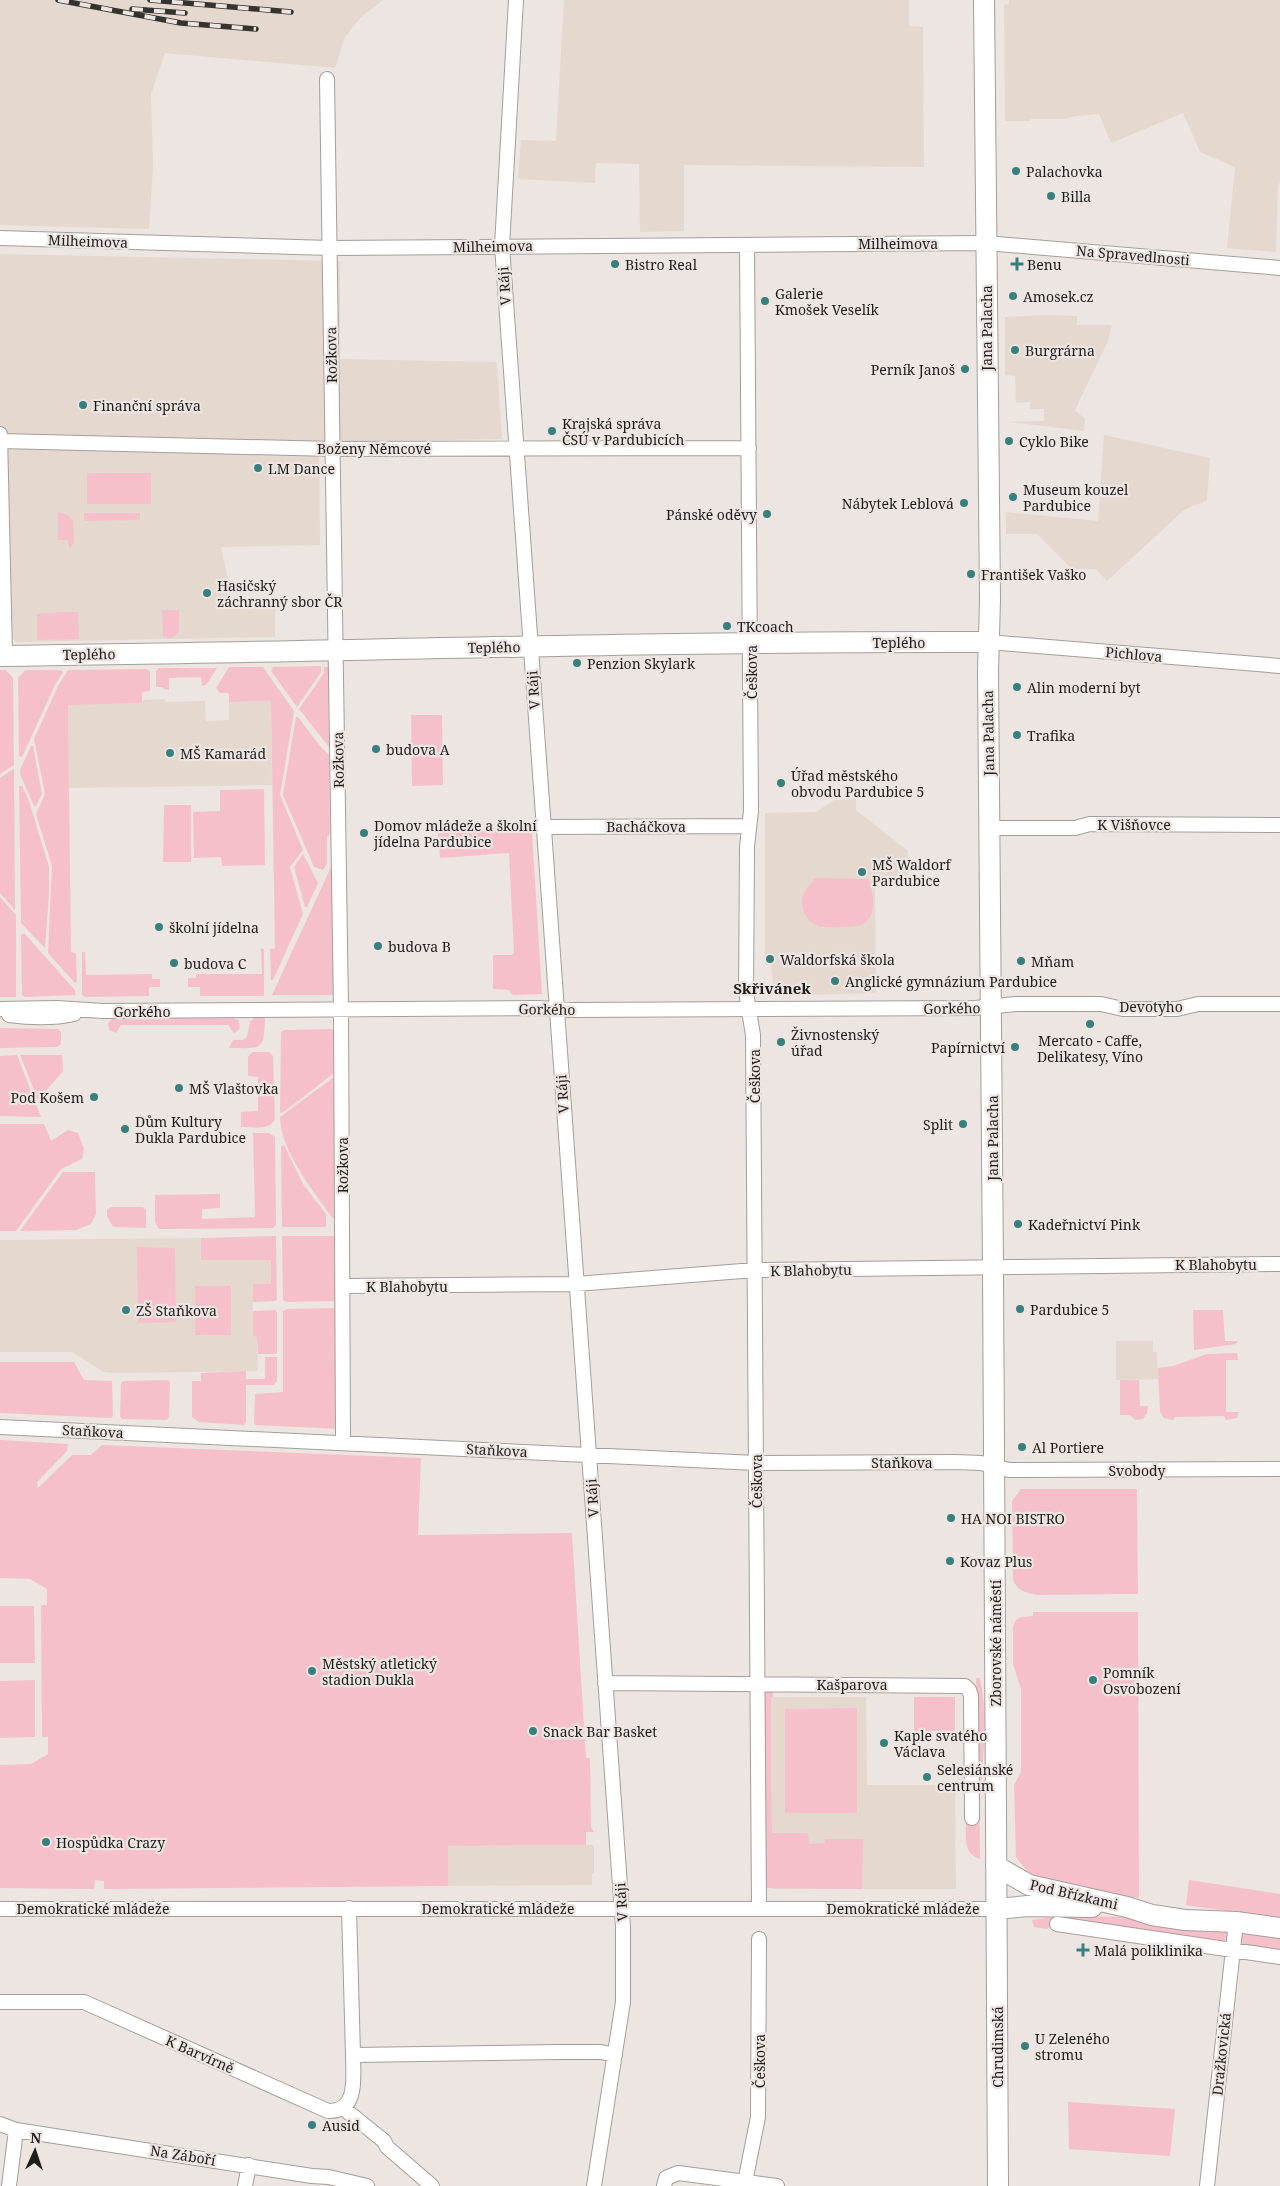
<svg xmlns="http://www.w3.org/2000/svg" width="1280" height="2186" font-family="'Noto Serif',serif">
<rect width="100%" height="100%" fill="#ece5e1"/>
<path fill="#e5d8cf" d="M0,0H383L361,17L345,37L335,68L165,53L151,94L153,166L149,229L0,225Z
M564,0H909V26L923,27L924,167L684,165V231L640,232L639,164L596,163L595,183L518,179L521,140L556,141Z
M1009,0H1280V181L1278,187L1276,252L1227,248L1235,167L1200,152L1183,113L1111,143L1099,114L1076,116L1065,119H1031L1030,121H1005L1004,5L1009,4Z
M0,254L340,261V359L497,362L502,439L319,442L320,545L221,547L229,584L231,608H275V637L16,642L0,623Z
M1047,315L1077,316V325H1112L1108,341L1075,410L1085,419L1084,431L1009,422L1044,421V409H1030V402L1016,403L1015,376L1005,375V317Z
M1104,435L1210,458L1207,500L1184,510L1107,581L1096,569H1072L1037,534H1006V512L1098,521Z
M165,699V702L205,701L206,721L229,720V702L271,701L272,785L69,788L68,704L142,703V700Z
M856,799V810L908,851V879H875L876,993L804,995L802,988H776L773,985L771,965H766L765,963V813L816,812L834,800Z
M201,1238L202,1260H271V1284L253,1285V1336H257L258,1371L117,1373L104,1372L72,1352H0V1240Z
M1116,1341H1153V1352H1157L1158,1379L1116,1380Z
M771,1697H866L867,1785H955L956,1889H772Z
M594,1845V1874H592V1885L448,1886V1846Z"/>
<path fill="#f6c0cb" d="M87,473H151V504H87Z
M58,512L68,515L73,521L74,542L70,548L67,540H58Z
M84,513H140V520L84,521Z
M162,610H179V631L173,638L163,637Z
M61,612H78L79,639L37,640V614Z
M321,666V672L297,707L271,671L273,667Z
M229,667H263L294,711L280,795L303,850L290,867L303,914L273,980H271L270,949H275L271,701L229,702V693H220L216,688Z
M324,667H328L329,747L299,709L324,673Z
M159,668H217L206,685L202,686L201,677L169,678V690L164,689L163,687H156V671Z
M146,669L150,671V691L142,692V703L68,705L71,952L76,953L77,982L75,983L48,953L52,866L36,814L45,794L34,739L58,686L68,670Z
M0,670H6L13,678L14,765L0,774Z
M61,670L63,672L55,685L22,757L19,756L18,678L25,670Z
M411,715H442L443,785L412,786Z
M296,717H298L320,746L329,755L330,834L327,837V864L323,870L314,867L283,795Z
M31,746H33L42,794L36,806H34L20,774V770Z
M13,769L14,770L15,910L0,893V778Z
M19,786H22L29,801L49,867V894L45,948L21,923Z
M264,789L265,865L222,866L221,857L194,858L193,812L220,811V790Z
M164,805H191V862H163Z
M512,830V833L532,832L542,994L513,995L509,990L493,989V955H512L514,953L509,853L440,858L438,833Z
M303,854L318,883L307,907H305L294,867Z
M332,865L333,977L337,978V995H272Z
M813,878L869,879C870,886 873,891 873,898C875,935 846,926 820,927C798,918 797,895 813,881Z
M0,897L16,915V997H0Z
M24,933L75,990V995L25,997L22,995L21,935Z
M261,949H264V996H200V987H188V978H196V974H262Z
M82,952H85L86,975L152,974V979H160V987H149V996L85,997L82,995Z
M255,1017H265C264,1052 262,1048 229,1048L233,1040H243L247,1037L250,1022Z
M113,1018H233L238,1020C241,1026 240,1031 234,1033L228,1025H121L116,1033L109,1030L108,1023Z
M0,1028L58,1029L61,1032V1044L57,1047L0,1048Z
M334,1029V1073L284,1112L280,1113L281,1032L284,1030Z
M252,1052H269L273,1056L275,1119C269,1131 253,1127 241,1127V1112L258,1111V1077L248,1076V1057Z
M17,1055L41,1117L0,1116V1056Z
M20,1055H62L63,1071L38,1100Z
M334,1077L335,1221C315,1194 280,1150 280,1117Z
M0,1124H44L51,1141L68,1130L78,1133L84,1149L82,1159L61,1169L16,1231H0Z
M253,1133H269L275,1137L276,1225L273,1228L159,1229L155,1222V1195L220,1194V1208L202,1209V1219L255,1217Z
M284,1145L303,1184L326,1214V1227H282L281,1147Z
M63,1172H95L96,1214L91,1224L76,1230L20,1231Z
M112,1207H143L146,1210V1228L113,1227L107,1216V1209Z
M276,1236L277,1300L275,1301L253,1302V1284H271V1260H201V1238Z
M282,1236H334L335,1301L286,1302L283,1300Z
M137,1247L175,1248L176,1322L138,1323Z
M195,1286H231V1335H195Z
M337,1308L340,1429L256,1425L254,1423L255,1394L283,1392V1311L287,1309Z
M275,1310L277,1312V1354H258L257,1337L253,1336V1311Z
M1193,1310H1223L1225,1341H1238L1236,1344L1194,1350Z
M1237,1353L1238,1360H1226V1412H1239L1237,1418L1226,1420L1224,1416L1175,1417L1173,1420L1164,1418L1160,1412L1158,1368L1173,1366L1207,1354Z
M265,1357H277V1381L274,1385H246V1422L244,1425L199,1422L192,1417V1381H201V1373L246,1371V1379H265Z
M0,1362H74L84,1380L112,1381L113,1416L111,1418L0,1413Z
M168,1380L170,1383L169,1416L167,1420L122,1419L120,1416L121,1383L123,1381Z
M1120,1380H1139L1140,1406H1148L1147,1413L1143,1419L1135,1420L1130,1415H1120Z
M0,1440L68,1444L67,1451L37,1482L38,1488L72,1455H91L102,1445L421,1458L418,1535L572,1533L586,1758H590L591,1827L594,1832H586V1845L448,1846V1886L104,1889V1881L95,1880L94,1889L0,1888V1765L31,1764L48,1754V1737H42L41,1605H47V1589L30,1579L0,1578Z
M1021,1489H1137L1138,1594L1037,1595C1025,1592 1017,1591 1013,1579L1012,1501Z
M0,1606H34L35,1663H0Z
M1033,1612H1138L1139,1898L1034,1881L1035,1876L1027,1871L1016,1857L1014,1785L1021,1772V1689L1013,1664V1627L1016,1620L1021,1617L1033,1616Z
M976,1678H980C989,1722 982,1760 980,1805C979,1823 980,1841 980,1859C963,1854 966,1837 966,1823H977Z
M35,1680V1737L0,1738V1681Z
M773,1686V1697L771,1698L772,1833H808L809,1844L825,1843V1839H863L862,1889L765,1888L763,1690Z
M914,1697H955V1731H914Z
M857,1708V1813H785V1709Z
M1189,1880L1280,1894V1919L1186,1905Z
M1059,1916L1135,1917L1225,1931L1228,1937L1223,1942L1059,1918L1047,1929L1034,1927L1032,1920Z
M1242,1933L1280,1938V1952L1241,1946L1238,1939Z
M1068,2102L1175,2109L1170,2156L1069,2149Z"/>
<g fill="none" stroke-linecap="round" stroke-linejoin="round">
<g stroke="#a49e99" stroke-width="16">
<path id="street" d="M516,0L502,246L623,1927V2002L594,2186
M327,79L341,1009L343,1442
M0,238L330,248L986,243L1280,268
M747,245L751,811L747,847L746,992L753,1035L759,1908
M0,434L5,655
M0,441L333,449L749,448
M988,642L1280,666
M543,827L749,826
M990,828H1075L1090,824L1280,825
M0,1009L57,1008L103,1011L538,1008L572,1010L975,1008L1016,1004H1101L1123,1009H1177L1198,1004H1280
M9,1015C31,1018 52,1019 74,1014
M343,1286L576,1284L755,1270L1280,1264
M0,1427L756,1463L956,1462L981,1463L1009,1470L1280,1469
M605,1683L965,1686L969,1690L971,1696L972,1818
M349,1908L353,2055
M0,1909H996
M1057,1924L1280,1957
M0,2002H84L328,2111C359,2112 353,2076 353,2055L559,2052H601L615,2055
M343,2108L384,2141L387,2147L432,2186
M0,2124L16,2130L312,2176L329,2177L367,2186
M745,2182L758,2117L759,1939
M9,2186L16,2130
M245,2186L249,2165
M664,2186L666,2178L678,2173L777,2186
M1207,2186L1236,1922"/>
</g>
<g stroke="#a49e99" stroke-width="22">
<path id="secondary" d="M984,0L990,599L988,671L993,1268L998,2186
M0,656C329,652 659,641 988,642
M996,1866L1029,1885L1127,1907L1152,1915L1185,1920L1236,1922L1280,1928
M996,1909L1028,1906L1092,1907"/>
</g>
<use href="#street" stroke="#fff" stroke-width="14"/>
<use href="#secondary" stroke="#fff" stroke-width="20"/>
<g stroke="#353330" stroke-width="5.5">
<path id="rail" d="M58,0L181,23L256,29
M150,0L291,12
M132,9L185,13"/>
</g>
<use href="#rail" stroke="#ece5e1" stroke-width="4" stroke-dasharray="11" stroke-linecap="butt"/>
</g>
<g fill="#37807e" stroke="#ece5e1" stroke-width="2">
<circle cx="1016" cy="171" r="5"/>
<circle cx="1051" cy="196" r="5"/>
<circle cx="615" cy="264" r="5"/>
<path d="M1014.5 256.5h5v5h5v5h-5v5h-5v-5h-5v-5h5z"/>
<circle cx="1013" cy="296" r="5"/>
<circle cx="765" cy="301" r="5"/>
<circle cx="1015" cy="350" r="5"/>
<circle cx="965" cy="369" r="5"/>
<circle cx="83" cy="405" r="5"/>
<circle cx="552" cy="431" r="5"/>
<circle cx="1009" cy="441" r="5"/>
<circle cx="258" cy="468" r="5"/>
<circle cx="1013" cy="497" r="5"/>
<circle cx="964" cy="503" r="5"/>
<circle cx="767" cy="514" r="5"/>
<circle cx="971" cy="574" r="5"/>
<circle cx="207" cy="593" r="5"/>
<circle cx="727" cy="626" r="5"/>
<circle cx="577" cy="663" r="5"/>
<circle cx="1017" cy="687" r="5"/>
<circle cx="1017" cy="735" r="5"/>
<circle cx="376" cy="749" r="5"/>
<circle cx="170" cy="753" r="5"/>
<circle cx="781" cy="783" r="5"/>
<circle cx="364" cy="833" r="5"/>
<circle cx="862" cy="872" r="5"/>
<circle cx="159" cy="927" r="5"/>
<circle cx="378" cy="946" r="5"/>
<circle cx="770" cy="959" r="5"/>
<circle cx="1021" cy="961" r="5"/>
<circle cx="174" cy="963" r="5"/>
<circle cx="835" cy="981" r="5"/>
<circle cx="1090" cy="1024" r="5"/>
<circle cx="781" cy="1042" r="5"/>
<circle cx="1015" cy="1047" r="5"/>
<circle cx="179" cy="1088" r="5"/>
<circle cx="94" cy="1097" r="5"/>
<circle cx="963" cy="1124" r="5"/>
<circle cx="125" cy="1129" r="5"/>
<circle cx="1018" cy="1224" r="5"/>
<circle cx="1020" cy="1309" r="5"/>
<circle cx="126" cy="1310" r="5"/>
<circle cx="1022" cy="1447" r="5"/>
<circle cx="951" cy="1518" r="5"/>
<circle cx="950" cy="1561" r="5"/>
<circle cx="312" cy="1671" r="5"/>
<circle cx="1093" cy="1680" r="5"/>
<circle cx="533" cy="1731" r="5"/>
<circle cx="884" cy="1743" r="5"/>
<circle cx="927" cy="1777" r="5"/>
<circle cx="46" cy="1842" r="5"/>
<path d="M1080.5 1942.5h5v5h5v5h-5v5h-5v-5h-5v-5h5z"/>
<circle cx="1025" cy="2046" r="5"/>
<circle cx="312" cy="2125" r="5"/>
</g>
<g text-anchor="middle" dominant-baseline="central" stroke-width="4.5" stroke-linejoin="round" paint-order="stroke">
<g font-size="14" fill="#1f1d1b" stroke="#ece5e1" text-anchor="start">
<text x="1026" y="171">Palachovka</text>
<text x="1061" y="196">Billa</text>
<text x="625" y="264">Bistro Real</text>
<text x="1027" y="264">Benu</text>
<text x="775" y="293">Galerie<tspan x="775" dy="16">Kmošek Veselík</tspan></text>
<text x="1023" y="296">Amosek.cz</text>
<text x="1025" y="350">Burgrárna</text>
<text x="955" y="369" text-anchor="end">Perník Janoš</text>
<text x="93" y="405">Finanční správa</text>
<text x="562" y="423">Krajská správa<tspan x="562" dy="16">ČSÚ v Pardubicích</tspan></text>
<text x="1019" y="441">Cyklo Bike</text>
<text x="268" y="468">LM Dance</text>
<text x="1023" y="489">Museum kouzel<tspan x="1023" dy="16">Pardubice</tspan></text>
<text x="954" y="503" text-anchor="end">Nábytek Leblová</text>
<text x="757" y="514" text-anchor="end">Pánské oděvy</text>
<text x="981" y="574">František Vaško</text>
<text x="217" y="585">Hasičský<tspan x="217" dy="16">záchranný sbor ČR</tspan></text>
<text x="737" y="626">TKcoach</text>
<text x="587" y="663">Penzion Skylark</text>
<text x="1027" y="687">Alin moderní byt</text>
<text x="1027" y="735">Trafika</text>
<text x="386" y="749">budova A</text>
<text x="180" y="753">MŠ Kamarád</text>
<text x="791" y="775">Úřad městského<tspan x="791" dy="16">obvodu Pardubice 5</tspan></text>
<text x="374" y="825">Domov mládeže a školní<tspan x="374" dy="16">jídelna Pardubice</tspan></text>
<text x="872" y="864">MŠ Waldorf<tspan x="872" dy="16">Pardubice</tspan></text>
<text x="169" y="927">školní jídelna</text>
<text x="388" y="946">budova B</text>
<text x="780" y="959">Waldorfská škola</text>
<text x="1031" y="961">Mňam</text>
<text x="184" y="963">budova C</text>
<text x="845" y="981">Anglické gymnázium Pardubice</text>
<text x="791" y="1034">Živnostenský<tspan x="791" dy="16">úřad</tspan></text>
<text x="1090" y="1040" text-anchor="middle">Mercato - Caffe,<tspan x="1090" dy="16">Delikatesy, Víno</tspan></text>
<text x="1005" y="1047" text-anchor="end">Papírnictví</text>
<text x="189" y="1088">MŠ Vlaštovka</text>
<text x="84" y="1097" text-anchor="end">Pod Košem</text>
<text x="135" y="1121">Dům Kultury<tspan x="135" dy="16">Dukla Pardubice</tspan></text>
<text x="953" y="1124" text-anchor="end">Split</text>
<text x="1028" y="1224">Kadeřnictví Pink</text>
<text x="1030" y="1309">Pardubice 5</text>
<text x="136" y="1310">ZŠ Staňkova</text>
<text x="1032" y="1447">Al Portiere</text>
<text x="961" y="1518">HA NOI BISTRO</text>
<text x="960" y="1561">Kovaz Plus</text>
<text x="322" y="1663">Městský atletický<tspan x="322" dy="16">stadion Dukla</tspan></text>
<text x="1103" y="1672">Pomník<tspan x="1103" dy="16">Osvobození</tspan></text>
<text x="543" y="1731">Snack Bar Basket</text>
<text x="894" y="1735">Kaple svatého<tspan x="894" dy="16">Václava</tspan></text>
<text x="937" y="1769">Selesiánské<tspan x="937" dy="16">centrum</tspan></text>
<text x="56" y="1842">Hospůdka Crazy</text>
<text x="1094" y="1950">Malá poliklinika</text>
<text x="1035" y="2038">U Zeleného<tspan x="1035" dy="16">stromu</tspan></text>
<text x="322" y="2125">Ausid</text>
</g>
<g font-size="14" fill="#1f1d1b" stroke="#ece5e1">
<text transform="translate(88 241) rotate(2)">Milheimova</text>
<text x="898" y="243">Milheimova</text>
<text transform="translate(493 246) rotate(-1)">Milheimova</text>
<text transform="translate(1133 255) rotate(5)">Na Spravedlnosti</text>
<text transform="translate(504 286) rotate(-94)">V Ráji</text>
<text transform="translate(986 328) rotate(-90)">Jana Palacha</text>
<text transform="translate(331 355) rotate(-91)">Rožkova</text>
<text x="374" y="448">Boženy Němcové</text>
<text x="899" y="642">Teplého</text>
<text transform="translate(494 647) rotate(-1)">Teplého</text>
<text transform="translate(89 654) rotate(-1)">Teplého</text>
<text transform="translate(1134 654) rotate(5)">Pichlova</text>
<text transform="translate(751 672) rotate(-90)">Češkova</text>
<text transform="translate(533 690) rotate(-94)">V Ráji</text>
<text transform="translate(988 733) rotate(-91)">Jana Palacha</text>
<text transform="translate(338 760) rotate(-91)">Rožkova</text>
<text x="1134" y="824">K Višňovce</text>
<text x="646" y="826">Bacháčkova</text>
<text x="1151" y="1006">Devotyho</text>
<text transform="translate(952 1008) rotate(-1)">Gorkého</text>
<text transform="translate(547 1009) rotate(1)">Gorkého</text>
<text x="142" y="1011">Gorkého</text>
<text transform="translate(754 1076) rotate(-90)">Češkova</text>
<text transform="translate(562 1094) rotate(-94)">V Ráji</text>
<text transform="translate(992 1138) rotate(-90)">Jana Palacha</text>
<text transform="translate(342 1165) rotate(-90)">Rožkova</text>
<text x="1216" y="1264">K Blahobytu</text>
<text transform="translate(811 1270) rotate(-1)">K Blahobytu</text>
<text x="407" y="1286">K Blahobytu</text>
<text transform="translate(93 1431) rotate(3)">Staňkova</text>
<text transform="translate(497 1450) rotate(3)">Staňkova</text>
<text x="902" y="1462">Staňkova</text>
<text x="1137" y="1470">Svobody</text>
<text transform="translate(756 1481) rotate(-90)">Češkova</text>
<text transform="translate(592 1498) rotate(-94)">V Ráji</text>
<text transform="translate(995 1643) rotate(-90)">Zborovské náměstí</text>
<text x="852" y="1684">Kašparova</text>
<text transform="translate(1074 1894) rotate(13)">Pod Břízkami</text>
<text transform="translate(621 1902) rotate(-94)">V Ráji</text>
<text x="93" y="1908">Demokratické mládeže</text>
<text x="498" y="1908">Demokratické mládeže</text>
<text x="903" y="1908">Demokratické mládeže</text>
<text transform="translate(997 2047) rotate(-90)">Chrudimská</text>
<text transform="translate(200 2054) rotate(24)">K Barvírně</text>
<text transform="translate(1221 2054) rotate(-84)">Dražkovická</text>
<text transform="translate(759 2061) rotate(-90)">Češkova</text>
<text transform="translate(183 2155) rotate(9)">Na Záboří</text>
</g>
<g font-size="15" font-weight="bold" fill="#1f1d1b" stroke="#ece5e1">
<text x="772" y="988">Skřivánek</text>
</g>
</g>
<g transform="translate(35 2151) rotate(3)" stroke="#ece5e1" stroke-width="4" paint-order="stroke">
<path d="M0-4L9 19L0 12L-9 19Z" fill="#1f1d1b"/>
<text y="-8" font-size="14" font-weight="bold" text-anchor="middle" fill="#1f1d1b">N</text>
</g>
</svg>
